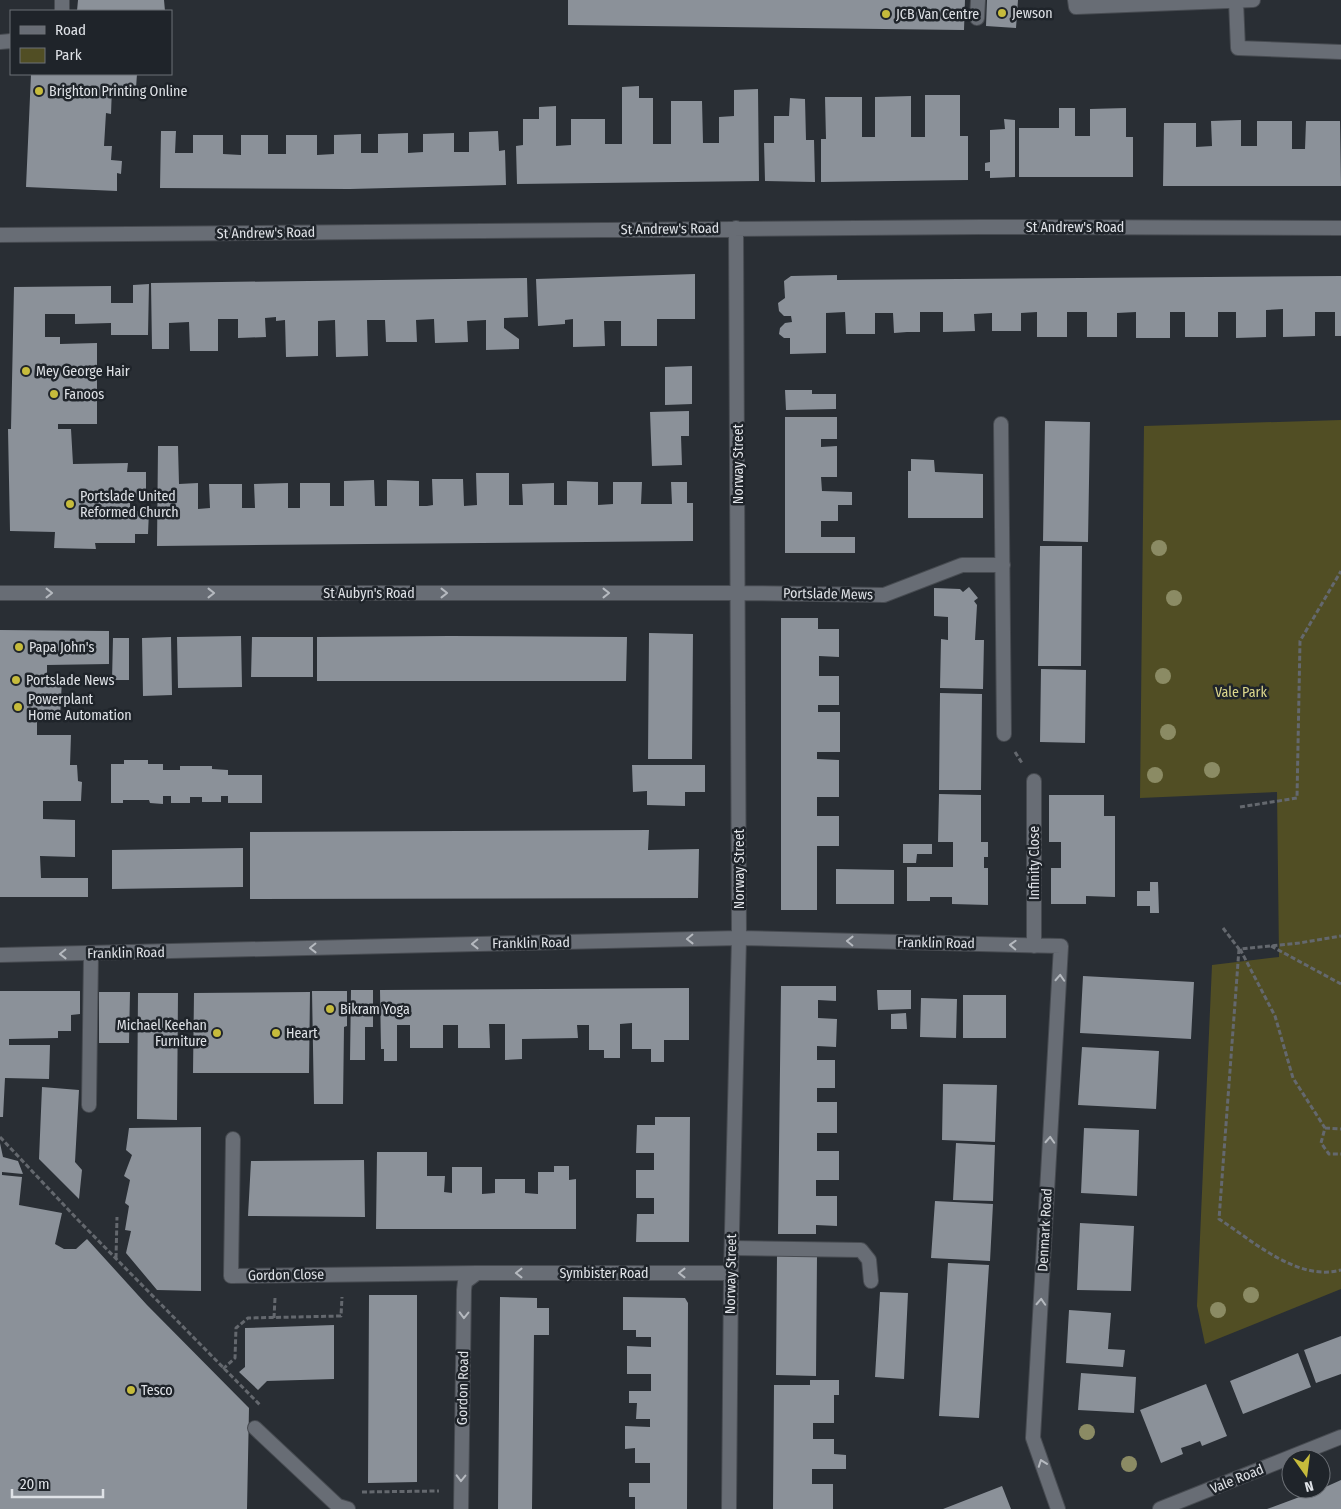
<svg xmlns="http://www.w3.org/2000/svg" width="1341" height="1509" font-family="'Fira Sans Condensed',sans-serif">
<rect width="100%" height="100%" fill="#292e34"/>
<path fill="#514e24" d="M1341,420V1289L1205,1344L1197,1306L1212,965L1279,957L1277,792L1140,798L1144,426Z"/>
<path fill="#8b9199" d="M78,0H164L165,11H77Z
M568,0H965L964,30L568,25Z
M987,0H1018L1016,28L986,26Z
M31,74H137L136,88L112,87L111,114L106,113L104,146H112L111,160L122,161L121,174L117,173V191L26,187Z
M639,86V98H653V144H671V101H702L703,143H719V117L734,116V90L758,89L759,181L517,184L516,146L523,145V119H539V107L556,106V146L571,145V119H605V144H622V87Z
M925,95H960V136H968V180L821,182V139H826L825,97H862V137H875V97L911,96V137H925Z
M790,98L805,99L806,140H814L815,182L765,181L764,143H774V116H789Z
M1059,108H1075V136H1090V109L1126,108V137H1133V177H1019V128H1059Z
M1004,119L1015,120V177L990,178V171H985V163L990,162V130L1005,129Z
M1241,120V146H1257V121H1292V149H1305L1306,121H1340L1341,186H1163L1164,123H1196V147L1212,146L1211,121Z
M161,131H176L175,153H193V135H223V154L241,155V135H268V154H286V135H317V155L334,154V135L361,134V153H378V134L408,133V153L423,152V134L454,133V152H469V132L498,131L499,151L505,150L506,185L350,189L160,188Z
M695,274V319H657V346H621V321H604L605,346L573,347V319L565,320V324L538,326L536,279Z
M837,275V280L1341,276V336H1335V312H1315V336L1283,337V309L1266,310V337L1236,338V312H1218V337H1185V312H1170V338H1136V312L1117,313V337H1087V312H1067V337H1037V312L1021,313V331H992V313L974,314L975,331L943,332V312H920V332H907L894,333L893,313H875V334H846L845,312L826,313V353L790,354V338H784L779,334L780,328L785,323L792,322L791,316H784L779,311L778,303L785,298L784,281L791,276Z
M527,278L528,317L504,318V328L519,339V349L486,350V320L467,321L468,342L435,343L434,319L416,320L417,342H386L385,320H367L368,356L336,357L335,320L318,321V356L286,357L285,320L276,321V317L265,318L266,337L238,338V319H218V351H190L189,322L169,323V349H152L151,283Z
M149,284L148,335H111V323L75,324V314H45V337H60V344L97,343V424H58V429H71L73,464L128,463L127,472H146V498L130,497V511H149L148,534H135V543H95L96,549L54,548L55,532L10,531L8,429H11L14,287L111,286V303H133V285Z
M692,366V404L665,405V367Z
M785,390H812V394H836V409L786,410Z
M689,411V436H681L682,465L652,466L650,412Z
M785,417H837V439H821V447L837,446V477H821L822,491L852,492V505H838V521H821V537H855V553H785Z
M1045,421L1090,422L1088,542L1043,541Z
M158,446H178L179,484L198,483V509L210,508L209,484H242V508H255L254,484L288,483V508H300V483H330V506H344V481L374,480L375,506H387V480L419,481V506H427L433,505L432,479H463L464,506L477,505L476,473H509V505H523L522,484L554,483V505H567V481L598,482V505L613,504V482H642L641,504H672L671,482H687V503H693V541L157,546Z
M911,459L934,460L935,472L983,474V518H908V471H911Z
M1040,546H1082L1081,666H1038Z
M969,587L978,598L974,601L977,605L975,640H984L983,689L940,688L941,639L948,640V617L934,616V588L960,589L963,592Z
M781,618H818V629H839V657L819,656V676H839V705H818V712H840V752H817V759L839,760V797H817V816H839V846H817V910H781Z
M0,630L109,631V664L47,665V680H62L60,717H43V722H37V735H71L70,765H77L78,781L82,782L81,801H43V819L75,820V857L40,856L41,878H88V897H0Z
M649,633L693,634L692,759H648Z
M241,636L242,687L178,688L177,637Z
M450,636L627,637L626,681H317V637Z
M171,637L172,695L143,696L142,638Z
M252,637H313V677H251Z
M113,638H129V680H112Z
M1041,669L1086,670L1085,743L1040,742Z
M940,693L982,694L981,790H939Z
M124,760H148V764H163V770H180V766H212V769L228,770V775H262V803H228V796H221V802H202V797H190V803H171V796H163V804L150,803L149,800H123V803H111V764H124Z
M632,765H705V792H685V806L647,805V791L633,792Z
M939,794L981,795V842H988V857H984V868H988V905L952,904V897H930V901H907V867H953V842H938Z
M1049,795H1104V816H1115V897L1086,896V904H1051V868H1061V842H1049Z
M649,830L648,850L699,849L698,898L250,899V832Z
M903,844H932V854H917L916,863H903Z
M243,848V887L112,889V850Z
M836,869L894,870V904H836Z
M1150,882H1158L1159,913H1150V906H1137V891H1150Z
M1083,976L1194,982L1191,1039L1080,1033Z
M781,986H836V1001L818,1000V1018L837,1019L836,1047L817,1046V1060H835V1088H817V1102H837V1133H817V1151H839V1180H816V1196H837V1226L816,1225V1234H778Z
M689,988V1040H664V1062H651V1049H632V1023L620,1024V1058H604V1050H589V1025H577L578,1038L522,1039V1059L505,1060V1024H489L490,1048H458V1025H443V1048H410V1025H397V1061H384V1049H381L380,990Z
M351,990H373V1027H365V1060H350Z
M877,990H911V1009L878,1010Z
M0,991H80V1014L71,1015V1031H58V1038L9,1039V1045H50L49,1079L5,1078L3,1117H0Z
M312,991H347V1026L344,1027L343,1104H314Z
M99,992H130L129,1043H99Z
M310,992L309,1073H193L194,993Z
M138,993H178L177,1120L137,1119Z
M963,995H1006V1038H963Z
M921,998L957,999L956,1038L920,1037Z
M906,1013L907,1029H891V1014Z
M1082,1047L1159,1051L1156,1109L1078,1105Z
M943,1084L997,1085L995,1142L942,1140Z
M42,1087L79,1090L75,1162L82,1170L79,1199L39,1159Z
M655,1117H690L689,1242H636L637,1214H654V1198H636V1170H654V1153H636L637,1125H655Z
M201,1127V1291L157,1290L126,1253L131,1231L125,1230L129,1206L125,1203L130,1180L124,1176L132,1155L126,1150L129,1128Z
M1084,1128L1139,1130L1137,1196L1081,1193Z
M0,1143L3,1157L18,1161L23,1174L2,1172V1175L22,1177L19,1205L62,1213L55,1244L64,1249H76L87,1239L147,1305L249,1408L247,1509H0Z
M956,1143L995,1145L993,1201L953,1200Z
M377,1152H427V1176H445L444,1192L452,1193V1167H482V1194L495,1193V1179H525V1193L538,1194V1172H554V1166H569V1180L576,1179V1229H376Z
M364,1160L365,1217L248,1216L251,1161Z
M935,1201L993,1204L990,1261L931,1258Z
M1080,1223L1134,1226L1131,1291L1077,1290Z
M777,1255H817L816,1376L776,1375Z
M948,1263L989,1265L979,1418L939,1416Z
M880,1292L908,1293L904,1379L875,1377Z
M369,1295H417V1482L368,1483Z
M500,1297L537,1298V1308H549V1335H534L532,1509H498Z
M623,1297L685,1298L688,1303L687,1509H635V1497H629V1483H650V1463H635V1448L625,1449V1426L650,1427V1419H636L637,1403H629V1391H651V1374H627V1346L651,1347V1337H636V1330H623Z
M1069,1310L1111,1313L1108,1349L1125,1350L1123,1367L1066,1363Z
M334,1325V1379L267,1381L258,1390L239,1372L245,1367V1328Z
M1341,1336V1374L1316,1383L1304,1350Z
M1298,1353L1311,1387L1243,1414L1230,1381Z
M1081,1373L1136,1377L1134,1413L1078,1410Z
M810,1380H839V1395H834V1423H813V1439H834V1454L846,1455V1469H812V1484H833V1509H773L774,1385H810Z
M1206,1384L1227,1436L1202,1446L1200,1441L1190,1445L1181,1448L1183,1454L1161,1463L1140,1410Z
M1341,1480V1509H1267L1321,1489Z
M1002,1486L1011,1509H943Z"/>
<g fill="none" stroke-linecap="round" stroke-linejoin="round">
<g stroke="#474b51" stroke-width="16">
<path id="service" d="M62,0V11
M1075,0L1076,7L1253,0
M1236,1L1238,48L1341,52
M977,18L978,0
M0,42L11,41
M89,1105L91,954
M732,1248L861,1250L869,1260L871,1281
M255,1428L338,1506L348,1509"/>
</g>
<g stroke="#474b51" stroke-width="16">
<path id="minor" d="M0,235L979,227L1341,228
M1001,424L1004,734
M0,593H738L884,595L962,565H1003
M1034,781V946
M0,955L739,938L1061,946L1033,1438L1058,1509
M233,1139L231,1276L477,1273H731
M461,1509L464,1290L465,1282L477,1273
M729,1509L731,1273L739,938L736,228
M1160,1509L1341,1437"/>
</g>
<path stroke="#64686e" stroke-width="3" stroke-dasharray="5 2.5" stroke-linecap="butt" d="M1015,752L1022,763
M1240,807L1297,798L1300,641L1341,571
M1223,928L1239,949L1299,943L1341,936
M1271,946L1341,984
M1239,949L1219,1219C1253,1241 1298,1282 1341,1270
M1240,949L1275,1016L1293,1078L1325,1128L1321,1143L1329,1154H1341
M1325,1128L1341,1129
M0,1137L79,1221L261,1406
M116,1258L117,1217
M274,1318L275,1298
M223,1369L235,1358L236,1328L248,1318L341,1316L342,1297
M362,1492L439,1491"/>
<use href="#service" stroke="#686d75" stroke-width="14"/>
<use href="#minor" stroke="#686d75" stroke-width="14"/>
</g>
<g fill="#8b8b64">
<circle cx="1159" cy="548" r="8"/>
<circle cx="1174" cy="598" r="8"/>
<circle cx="1163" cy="676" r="8"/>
<circle cx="1168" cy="732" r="8"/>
<circle cx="1212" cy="770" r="8"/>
<circle cx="1155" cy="775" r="8"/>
<circle cx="1251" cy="1295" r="8"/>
<circle cx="1218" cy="1310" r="8"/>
<circle cx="1087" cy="1432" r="8"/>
<circle cx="1129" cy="1464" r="8"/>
</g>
<defs><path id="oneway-chevron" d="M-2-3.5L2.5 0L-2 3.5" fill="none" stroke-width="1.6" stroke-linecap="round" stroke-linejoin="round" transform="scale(1.25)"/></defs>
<g stroke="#b5b9bf">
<use href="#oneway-chevron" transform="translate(49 593)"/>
<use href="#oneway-chevron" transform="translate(211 593)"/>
<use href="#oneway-chevron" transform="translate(444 593)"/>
<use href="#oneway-chevron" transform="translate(606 593)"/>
<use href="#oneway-chevron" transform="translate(690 939) rotate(179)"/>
<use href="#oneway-chevron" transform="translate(850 941) rotate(-179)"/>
<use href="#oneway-chevron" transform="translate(475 944) rotate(179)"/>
<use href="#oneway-chevron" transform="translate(1013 945) rotate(-178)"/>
<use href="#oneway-chevron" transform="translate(313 948) rotate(179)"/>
<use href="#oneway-chevron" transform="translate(63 954) rotate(179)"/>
<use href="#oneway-chevron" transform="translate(1060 978) rotate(-87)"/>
<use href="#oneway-chevron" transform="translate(1050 1140) rotate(-87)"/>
<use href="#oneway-chevron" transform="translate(519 1273) rotate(-180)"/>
<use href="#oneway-chevron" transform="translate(682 1273) rotate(-180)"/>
<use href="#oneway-chevron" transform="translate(1041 1302) rotate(-87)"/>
<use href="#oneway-chevron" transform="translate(464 1315) rotate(91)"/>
<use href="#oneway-chevron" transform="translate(1042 1463) rotate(-110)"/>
<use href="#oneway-chevron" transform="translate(461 1478) rotate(91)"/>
</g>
<g fill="#c6bb3c" stroke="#1f242a" stroke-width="2">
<circle cx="1002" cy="13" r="5"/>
<circle cx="886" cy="14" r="5"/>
<circle cx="39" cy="91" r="5"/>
<circle cx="26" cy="371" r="5"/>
<circle cx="54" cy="394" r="5"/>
<circle cx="70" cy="504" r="5"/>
<circle cx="19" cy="647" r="5"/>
<circle cx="16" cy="680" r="5"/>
<circle cx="18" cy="707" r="5"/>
<circle cx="330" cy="1009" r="5"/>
<circle cx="217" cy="1033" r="5"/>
<circle cx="276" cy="1033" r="5"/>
<circle cx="131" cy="1390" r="5"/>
</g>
<g text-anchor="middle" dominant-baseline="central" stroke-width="5" stroke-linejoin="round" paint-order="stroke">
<g font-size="14" fill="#dfe2e7" stroke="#1f242a" text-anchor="start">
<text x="1012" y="13">Jewson</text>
<text x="896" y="14">JCB Van Centre</text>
<text x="49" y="91">Brighton Printing Online</text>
<text x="36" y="371">Mey George Hair</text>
<text x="64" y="394">Fanoos</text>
<text x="80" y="496">Portslade United<tspan x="80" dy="16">Reformed Church</tspan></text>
<text x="29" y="647">Papa John's</text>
<text x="26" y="680">Portslade News</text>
<text x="28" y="699">Powerplant<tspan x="28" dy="16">Home Automation</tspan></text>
<text x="340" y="1009">Bikram Yoga</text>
<text x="207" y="1025" text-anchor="end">Michael Keehan<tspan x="207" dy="16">Furniture</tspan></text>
<text x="286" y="1033">Heart</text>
<text x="141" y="1390">Tesco</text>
</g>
<g font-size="14" fill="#dfe2e7" stroke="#1f242a">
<text x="1075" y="227">St Andrew's Road</text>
<text transform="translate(670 229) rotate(-1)">St Andrew's Road</text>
<text transform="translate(266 233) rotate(-1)">St Andrew's Road</text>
<text transform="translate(738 464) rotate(-90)">Norway Street</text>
<text x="369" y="593">St Aubyn's Road</text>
<text transform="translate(828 594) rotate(1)">Portslade Mews</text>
<text transform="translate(1034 863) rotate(-90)">Infinity Close</text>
<text transform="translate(739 869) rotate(-90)">Norway Street</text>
<text transform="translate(531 943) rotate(-1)">Franklin Road</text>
<text transform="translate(936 943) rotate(1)">Franklin Road</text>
<text transform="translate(126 953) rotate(-1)">Franklin Road</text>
<text transform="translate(1045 1230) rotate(-87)">Denmark Road</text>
<text x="604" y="1273">Symbister Road</text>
<text transform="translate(731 1274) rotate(-89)">Norway Street</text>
<text transform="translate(286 1275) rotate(-1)">Gordon Close</text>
<text transform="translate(463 1388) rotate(-89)">Gordon Road</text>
<text transform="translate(1237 1479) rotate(-22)">Vale Road</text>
</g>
<g font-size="14" fill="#dcd78c" stroke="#1f242a">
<text x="1241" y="692">Vale Park</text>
</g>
</g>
<rect x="10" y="10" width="162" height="65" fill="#1f242a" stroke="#6c7076"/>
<rect x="20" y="26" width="25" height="8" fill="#686d75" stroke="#6c7076"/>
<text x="55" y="35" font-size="15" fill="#dfe2e7">Road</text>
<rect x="20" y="48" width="25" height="15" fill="#514e24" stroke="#6c7076"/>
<text x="55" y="60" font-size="15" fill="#dfe2e7">Park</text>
<g transform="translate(1306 1474) rotate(166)"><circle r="24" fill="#1f242a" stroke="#6c7076"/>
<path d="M0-4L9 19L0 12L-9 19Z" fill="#c6bb3c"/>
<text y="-8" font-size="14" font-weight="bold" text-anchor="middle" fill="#dfe2e7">N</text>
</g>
<path d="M12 1489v8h91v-8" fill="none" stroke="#dfe2e7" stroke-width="2.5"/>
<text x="20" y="1489" font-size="15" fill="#dfe2e7" stroke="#1f242a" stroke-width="4" paint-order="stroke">20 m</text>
</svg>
